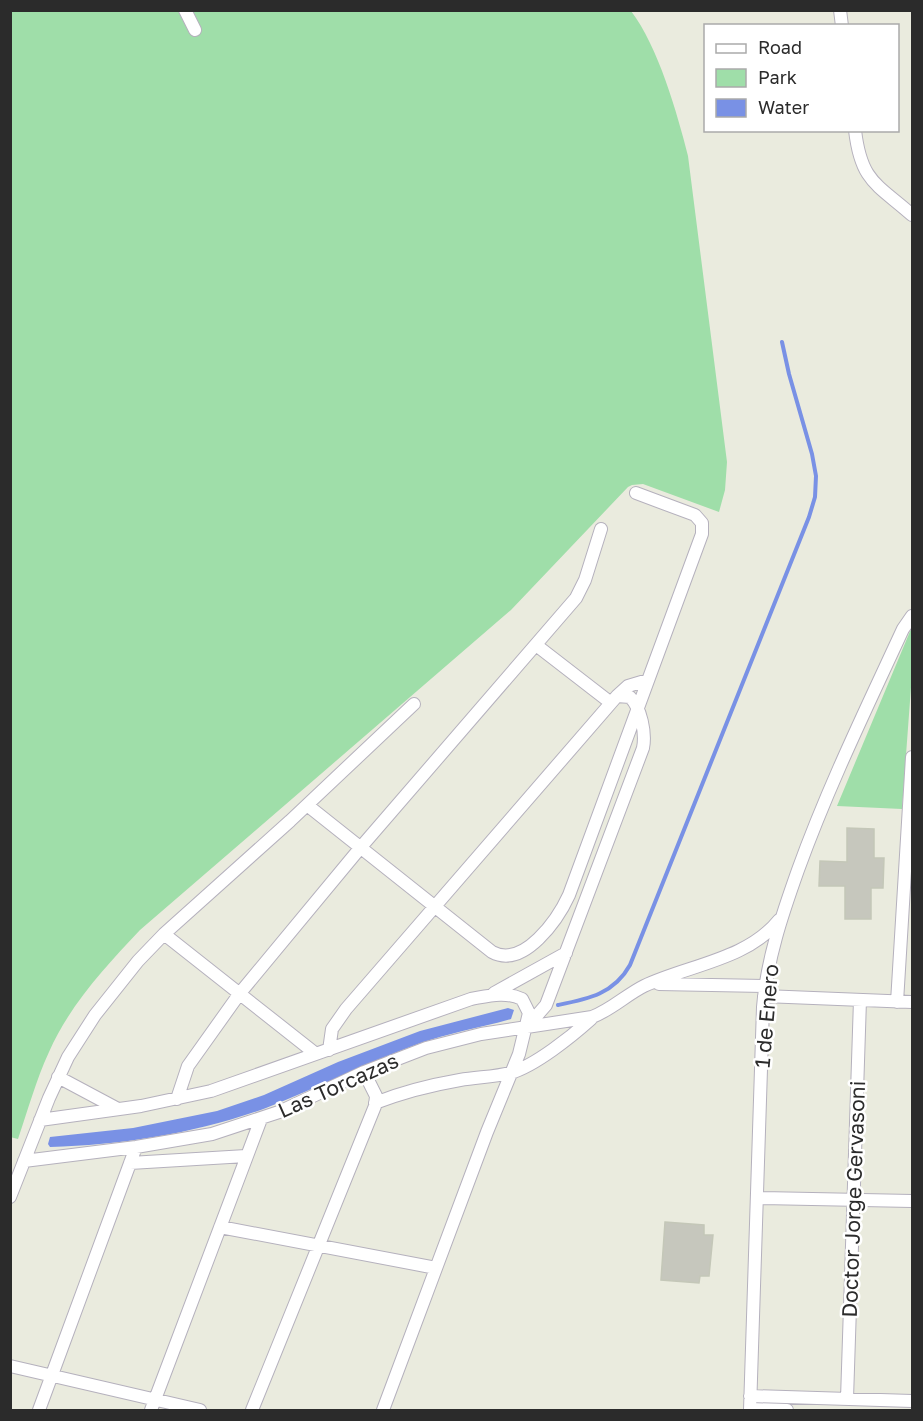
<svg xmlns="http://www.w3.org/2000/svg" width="923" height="1421" font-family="'Golos Text',sans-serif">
<rect width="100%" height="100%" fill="#eaebde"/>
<path fill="#9fdea9" d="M10,11H631C658,46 677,113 688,156L727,462L725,490L719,512L643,484L632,485L628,487L511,610L140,930C106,966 69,1006 49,1052C36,1080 28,1110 18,1139L10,1137Z
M911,629L912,674L902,809L837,806Z"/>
<path fill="#7991e5" d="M508,1008L514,1010L511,1019C480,1028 448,1033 418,1044C366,1063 317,1088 266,1108C197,1133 123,1145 50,1147L48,1144L50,1137L133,1128L217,1111L264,1095L338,1062L420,1031Z"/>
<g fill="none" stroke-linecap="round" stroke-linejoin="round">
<path stroke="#7991e5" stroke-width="4" d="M558,1005C588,999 614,994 630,965L809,517L815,497L816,476L812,454L789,374L782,342"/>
</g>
<path fill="#c6c7bd" stroke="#c4c7b8" stroke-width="1.5" d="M847,828L874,829V858H884L883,888H871V919H845V886H819L820,861L847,862Z
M665,1222L704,1225V1235H713L709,1276H700L699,1283L661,1280Z"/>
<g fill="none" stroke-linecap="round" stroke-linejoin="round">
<g stroke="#b5b1bd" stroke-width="14">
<path id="minor" d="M185,10L195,30
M840,10L842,26
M855,130C861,182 877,184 912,215
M536,645L611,703
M307,805L492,952C524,969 558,919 569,895L702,534V523L695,515L636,493
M164,934L316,1054
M659,984L765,986
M494,993L566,953
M764,996L912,1002
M897,1002L912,757
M527,1027L546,1005L643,748C646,733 641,708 630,697L617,696
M329,1050L332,1029L346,1009L617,696L628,686L648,680
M58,1077L118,1109
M177,1099L188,1066L240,993L361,847L576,598L585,580L601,529
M375,1103C403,1092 431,1085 460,1080C477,1077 494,1077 510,1073C535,1066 572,1036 591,1019
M40,1120L141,1106L211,1091L471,999C488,996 505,991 522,999L529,1013L519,1054L487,1132L383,1410
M24,1161L136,1147L212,1134L279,1112L364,1072L426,1048L481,1034L592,1017C611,1010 626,995 644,986C688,965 747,960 779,920
M130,1163L246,1156
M10,1197L49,1098L68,1057L95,1015L138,961L164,934L290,821L414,704
M757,1198L912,1201
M220,1227L436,1268
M10,1366L200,1410
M750,1396L912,1401
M847,1399L860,1000
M750,1409L787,1410
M39,1410L136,1147
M151,1410L261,1119
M252,1410L375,1106L376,1096L364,1072
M750,1410L763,1007C767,959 782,915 798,870C828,787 866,709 903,629L912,616"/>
</g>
<use href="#minor" stroke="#fff" stroke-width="12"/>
</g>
<g text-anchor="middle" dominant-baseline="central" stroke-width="5" stroke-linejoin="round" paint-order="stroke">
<g font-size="21" fill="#2b2b2b" stroke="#fff">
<text transform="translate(766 1016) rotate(-85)">1 de Enero</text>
<text transform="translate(338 1085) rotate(-24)">Las Torcazas</text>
<text transform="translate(853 1199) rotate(-88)">Doctor Jorge Gervasoni</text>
</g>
</g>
<rect width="923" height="1421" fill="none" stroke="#2b2b2b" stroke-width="24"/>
<rect x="704" y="24" width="195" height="108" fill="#ffffff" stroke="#aaaaaa" stroke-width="1.5"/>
<rect x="716" y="44" width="30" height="9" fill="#ffffff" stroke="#aaaaaa" stroke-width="1.5"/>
<text x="758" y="54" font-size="18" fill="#2b2b2b">Road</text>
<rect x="716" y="69" width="30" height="18" fill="#9fdea9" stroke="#aaaaaa" stroke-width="1.5"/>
<text x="758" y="84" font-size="18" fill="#2b2b2b">Park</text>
<rect x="716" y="99" width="30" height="18" fill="#7991e5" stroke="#aaaaaa" stroke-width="1.5"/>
<text x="758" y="114" font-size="18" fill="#2b2b2b">Water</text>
</svg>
